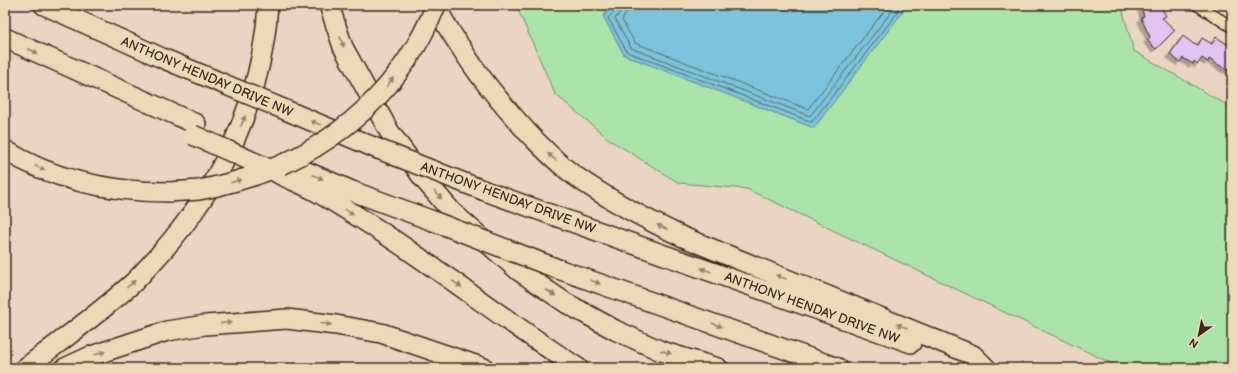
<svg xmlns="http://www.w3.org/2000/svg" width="1237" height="373" font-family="'Balsamiq Sans',sans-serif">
<defs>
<filter id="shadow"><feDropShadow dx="-3.5" dy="3.5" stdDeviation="0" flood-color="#0004"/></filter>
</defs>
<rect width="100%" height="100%" fill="#ead5c3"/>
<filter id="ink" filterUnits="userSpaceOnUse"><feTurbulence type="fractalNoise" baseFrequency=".025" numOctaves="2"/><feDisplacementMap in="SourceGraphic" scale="8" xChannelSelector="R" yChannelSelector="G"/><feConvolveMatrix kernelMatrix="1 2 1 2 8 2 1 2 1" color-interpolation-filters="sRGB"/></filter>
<g filter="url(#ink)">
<path fill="#abe4a9" stroke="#738764" d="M516,5H1121L1134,51L1232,108V368H1121L747,189L679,183L610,140L555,94Z"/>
<path fill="#7bc4db" stroke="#61868f" d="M615,5H899L904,10L814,128L624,55L603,16Z"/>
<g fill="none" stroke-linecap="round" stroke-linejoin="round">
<path stroke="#55686a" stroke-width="1" d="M618,5L617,9L608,18L627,52L812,122L898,12L897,5
M623,5L621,11L615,19L631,48L810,116L892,11V5
M629,5L627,12L622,20L635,43L808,109L885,10L886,5"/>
</g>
<path fill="#e1c4f2" stroke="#3b2a1e" filter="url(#shadow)" d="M1140,5H1160L1166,16L1162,18L1175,30L1156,49L1147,40L1150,37L1141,18L1144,16Z
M1183,36L1195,45V44L1198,45L1202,38L1212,44L1216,37L1232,47V72L1228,69L1227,70L1209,59L1208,62L1202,58L1198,64L1194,61L1193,64L1183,58L1180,62L1170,54Z"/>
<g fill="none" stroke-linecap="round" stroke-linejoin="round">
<g stroke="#3b2a1e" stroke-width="13">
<path id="minor" d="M1197,5L1232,27"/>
</g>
<g stroke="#3b2a1e" stroke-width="22">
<path id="motorway" d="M44,5L162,58L212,79
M329,5L343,47L389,131L423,178L452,212L519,271L566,303L615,330L661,351L718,368
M436,5C443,23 457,41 467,57C486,86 507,110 530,135C545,150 560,166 578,178C611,201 647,220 683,237L973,355L986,368
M5,38L196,124
M295,114L378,149
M5,150C54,181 113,192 170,192
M293,166L352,191L433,221
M279,174C291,180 305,185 317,192C408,244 490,311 578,368
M485,191L911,343
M558,269L838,368
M25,368C62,340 100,313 134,282C143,273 151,264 159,255C222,185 262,100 268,5
M65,368L91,356L167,331L205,325L287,319L336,325L381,333L484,368"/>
</g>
<use href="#minor" stroke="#ecd9b7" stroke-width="10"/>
<use href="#motorway" stroke="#ecd9b7" stroke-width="19"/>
<g stroke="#3b2a1e" stroke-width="22" stroke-linecap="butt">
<path id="motorway-bridge" d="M212,79L295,114
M193,135L276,172
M378,149L485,191
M170,192C180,191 189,191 198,190C218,187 237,181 256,175C338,146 404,86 436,5
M433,221L558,269"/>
</g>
<use href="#motorway-bridge" stroke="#ecd9b7" stroke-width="19"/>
</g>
<defs><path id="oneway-solid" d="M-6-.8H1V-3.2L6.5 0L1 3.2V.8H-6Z"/></defs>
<g fill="#94826a">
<use href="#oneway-solid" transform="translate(342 42) rotate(70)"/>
<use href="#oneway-solid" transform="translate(33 51) rotate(25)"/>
<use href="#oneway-solid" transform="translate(390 82) rotate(-52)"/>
<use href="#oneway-solid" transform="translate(243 121) rotate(-67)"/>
<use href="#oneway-solid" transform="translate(316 123) rotate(-157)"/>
<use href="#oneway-solid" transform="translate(552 157) rotate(-140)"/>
<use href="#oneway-solid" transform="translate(40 168) rotate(25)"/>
<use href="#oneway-solid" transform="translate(318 177) rotate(22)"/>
<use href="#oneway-solid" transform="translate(236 181) rotate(-17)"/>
<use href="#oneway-solid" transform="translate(438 195) rotate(50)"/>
<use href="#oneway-solid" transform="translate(349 212) rotate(32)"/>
<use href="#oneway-solid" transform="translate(662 227) rotate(-155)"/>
<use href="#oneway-solid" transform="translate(706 270) rotate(-160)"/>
<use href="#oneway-solid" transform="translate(781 277) rotate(-158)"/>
<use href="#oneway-solid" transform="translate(595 282) rotate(20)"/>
<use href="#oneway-solid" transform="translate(131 284) rotate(-41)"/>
<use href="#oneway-solid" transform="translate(457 284) rotate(35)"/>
<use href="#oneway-solid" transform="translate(551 293) rotate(33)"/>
<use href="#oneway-solid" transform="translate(226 323) rotate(-5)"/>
<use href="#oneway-solid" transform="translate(326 324) rotate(7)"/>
<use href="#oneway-solid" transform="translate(717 325) rotate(20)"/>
<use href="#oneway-solid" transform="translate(902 326) rotate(-158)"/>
<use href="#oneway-solid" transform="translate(666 352) rotate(18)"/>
<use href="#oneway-solid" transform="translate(100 353) rotate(-19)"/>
</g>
</g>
<g text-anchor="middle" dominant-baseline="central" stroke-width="3.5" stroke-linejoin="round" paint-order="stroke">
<g font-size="13" fill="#3b2a1e" stroke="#ecd9b7">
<text transform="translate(207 77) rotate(23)">ANTHONY HENDAY DRIVE NW</text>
<text transform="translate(508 198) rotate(20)">ANTHONY HENDAY DRIVE NW</text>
<text transform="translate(812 308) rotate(20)">ANTHONY HENDAY DRIVE NW</text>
</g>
</g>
<rect width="1237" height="373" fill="none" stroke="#ecd9b7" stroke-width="20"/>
<rect x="10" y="10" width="1217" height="353" fill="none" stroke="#3b2a1e" stroke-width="1.5" filter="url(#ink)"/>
<g transform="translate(1199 335) rotate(213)" stroke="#ecd9b7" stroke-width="3" paint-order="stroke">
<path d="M0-3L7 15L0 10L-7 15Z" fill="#3b2a1e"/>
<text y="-6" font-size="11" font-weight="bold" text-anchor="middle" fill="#3b2a1e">N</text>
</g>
</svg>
